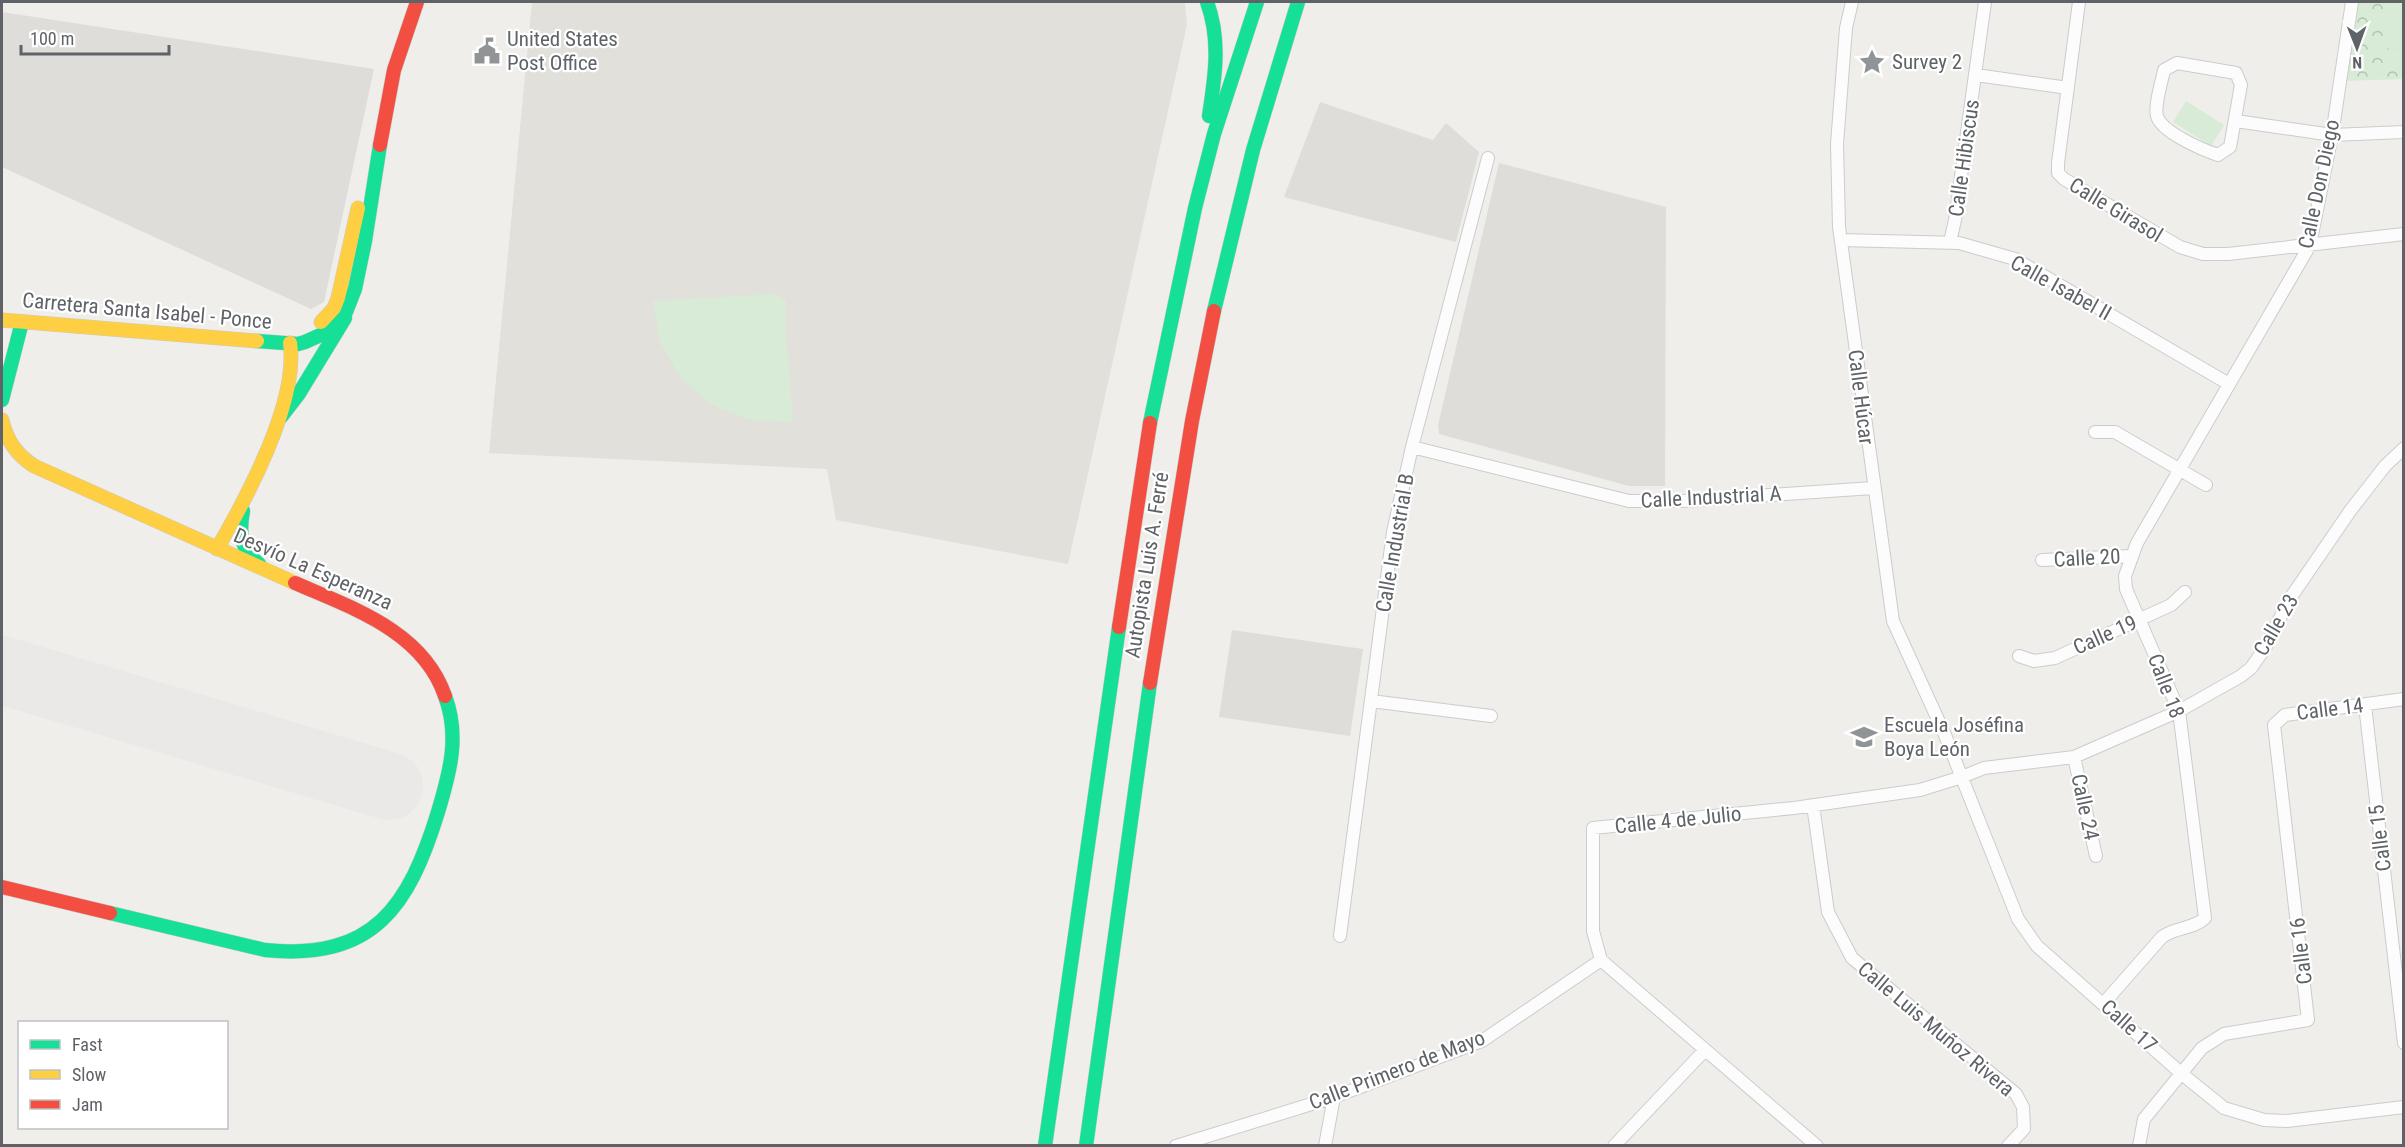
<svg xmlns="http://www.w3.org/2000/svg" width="2405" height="1147" font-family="'Roboto Condensed',sans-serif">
<defs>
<pattern id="forest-crowns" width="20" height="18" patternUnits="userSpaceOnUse" patternTransform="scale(1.5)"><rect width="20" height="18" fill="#d8ebd6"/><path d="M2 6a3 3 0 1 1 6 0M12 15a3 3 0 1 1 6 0" fill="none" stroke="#b2c2b1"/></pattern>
</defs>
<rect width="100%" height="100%" fill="#efeeea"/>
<path fill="#dfddda" d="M2,12L374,69L324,302L311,309L2,167Z
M1320,102L1433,140L1446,123L1479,152L1456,242L1284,197Z
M1499,163L1666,207L1665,486H1629L1439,434L1438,425Z
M1232,630L1363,649L1350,736L1219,717Z"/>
<path fill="#e2e0da" d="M532,2L1185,3L1187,25L1068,564L836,520L827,469L489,453Z"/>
<path fill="url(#forest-crowns)" d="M2356,2H2403V79L2344,81Z"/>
<path fill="#d8ebd6" d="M2390,2H2403V50L2382,48Z
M2186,101L2224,125L2211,146L2173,122Z
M777,294L786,301V334L793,422L751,420L712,405L681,378L660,342L653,301Z"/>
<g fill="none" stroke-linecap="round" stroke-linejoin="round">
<path stroke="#eae9e7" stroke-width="68" d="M2,670L389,786"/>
<g stroke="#cbcccc" stroke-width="14">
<path id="street" d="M1852,2L1846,28L1837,144L1839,227L1893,621L1945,735L2018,919L2037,946L2182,1074L2224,1108L2264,1120L2287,1121L2404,1107
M2079,2L2058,163V173L2064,179L2180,247L2203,254H2228L2404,234
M2177,63L2236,73L2241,85L2230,147L2218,155C2203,150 2161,132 2157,116C2154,106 2162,81 2164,70Z
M1976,75L2068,88
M2236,121L2332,135L2404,132
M1841,240L1959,243L2015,259L2229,384
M1950,242L1955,220L1985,2
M2095,432H2115L2206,485
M1412,447L1629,501H1683L1873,488
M2042,560L2131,556
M2019,656L2034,661L2055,658L2171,605L2185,592
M1371,701L1491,716
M2365,705L2404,1043
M2074,757L2096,856
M1813,805L1828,912L1852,958L2016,1094L2023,1107L2024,1129L2008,1146
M1340,936L1393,532L1412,447L1488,158
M2104,1003L2162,937C2175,927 2194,929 2205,918L2179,711L2126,589L2125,576L2137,543L2310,245L2332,135L2352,2
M1176,1146L1334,1097L1482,1041L1601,960
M1325,1146L1334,1097
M1614,1146L1705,1050
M1817,1146L1601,960L1593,931V828L1794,808L1920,790L1962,777L1984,768L2074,757L2179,711L2241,676L2251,668L2265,648L2289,600L2350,511L2385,466L2404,448
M2139,1146L2144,1119L2202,1048L2224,1034L2308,1020L2274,725L2285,715L2404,699"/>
</g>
<g stroke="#cacacb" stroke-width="15">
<path id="fast" d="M1207,2C1221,40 1215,77 1209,116
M1214,311L1253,150L1298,2
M257,341L298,344L305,342L325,333L346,312L355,289L365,241L380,145
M2,400L22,322
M281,417L298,395L345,318
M1150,423L1195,208L1214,134L1257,2
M243,511C239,533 240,549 259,564
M110,913L265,950C374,961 409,906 438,812C450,772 460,736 445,696
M1045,1146L1119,627
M1086,1146L1150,683"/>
</g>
<g stroke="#cacacb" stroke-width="15">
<path id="slow" d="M2,320L257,341
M321,322L334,308L338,298L358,208
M2,420C7,441 16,454 34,466L295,583
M217,549C246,499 299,402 290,343"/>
</g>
<g stroke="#cacacb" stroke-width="15">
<path id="jam" d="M380,145L394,70L417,2
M295,583C352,608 423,631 445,696
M1119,627L1150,423
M1150,683L1192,421L1214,311
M2,887L110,913"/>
</g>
<use href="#street" stroke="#fdfcfc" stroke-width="12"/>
<use href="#fast" stroke="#16e098" stroke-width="14"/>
<use href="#slow" stroke="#ffcf43" stroke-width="14"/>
<use href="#jam" stroke="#f24e42" stroke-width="14"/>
</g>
<defs>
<g id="civic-bare" transform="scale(2.07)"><path d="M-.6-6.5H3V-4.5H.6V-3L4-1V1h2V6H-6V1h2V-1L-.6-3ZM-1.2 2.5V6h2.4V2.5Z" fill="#919496" stroke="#fff" stroke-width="2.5" paint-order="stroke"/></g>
<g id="sight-bare" transform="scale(2.07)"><path d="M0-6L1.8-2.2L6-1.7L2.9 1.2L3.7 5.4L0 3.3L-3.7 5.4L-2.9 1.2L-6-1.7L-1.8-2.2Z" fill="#919496" stroke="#fff" stroke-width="2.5" paint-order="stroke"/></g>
<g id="school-bare" transform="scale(2.07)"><path d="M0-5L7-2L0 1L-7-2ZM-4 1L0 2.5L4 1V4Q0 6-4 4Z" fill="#919496" stroke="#fff" stroke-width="2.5" paint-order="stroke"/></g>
</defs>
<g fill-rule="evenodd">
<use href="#civic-bare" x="487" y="51"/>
<use href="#sight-bare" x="1872" y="62"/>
<use href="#school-bare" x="1864" y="737"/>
</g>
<g text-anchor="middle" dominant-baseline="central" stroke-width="4.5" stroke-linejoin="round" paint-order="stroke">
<g font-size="21" fill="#5f6368" stroke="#fff" text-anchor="start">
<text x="507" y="39">United States<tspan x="507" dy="24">Post Office</tspan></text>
<text x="1892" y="62">Survey 2</text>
<text x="1884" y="725">Escuela Joséfina<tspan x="1884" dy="24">Boya León</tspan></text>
</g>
<g font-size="21" fill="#5f6368" stroke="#fff">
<text transform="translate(1964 158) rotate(-82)">Calle Hibiscus</text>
<text transform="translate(2319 184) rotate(-78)">Calle Don Diego</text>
<text transform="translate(2116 210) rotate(31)">Calle Girasol</text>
<text transform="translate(2061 288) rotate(29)">Calle Isabel II</text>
<text transform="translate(147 311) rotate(5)">Carretera Santa Isabel - Ponce</text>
<text transform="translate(1861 397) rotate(83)">Calle Húcar</text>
<text transform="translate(1711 497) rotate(-3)">Calle Industrial A</text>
<text transform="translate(1395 543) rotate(-80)">Calle Industrial B</text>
<text transform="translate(2087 558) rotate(-3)">Calle 20</text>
<text transform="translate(1147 565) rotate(-81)">Autopista Luis A. Ferré</text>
<text transform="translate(313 569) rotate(24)">Desvío La Esperanza</text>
<text transform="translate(2276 625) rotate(-60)">Calle 23</text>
<text transform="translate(2105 635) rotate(-24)">Calle 19</text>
<text transform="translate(2166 686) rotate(69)">Calle 18</text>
<text transform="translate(2330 709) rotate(-7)">Calle 14</text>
<text transform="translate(2085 807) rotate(78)">Calle 24</text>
<text transform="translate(1678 820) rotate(-6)">Calle 4 de Julio</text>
<text transform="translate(2380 838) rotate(-97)">Calle 15</text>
<text transform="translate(2301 951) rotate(-97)">Calle 16</text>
<text transform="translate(2129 1026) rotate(42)">Calle 17</text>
<text transform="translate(1936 1029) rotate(40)">Calle Luis Muñoz Rivera</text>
<text transform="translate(1397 1070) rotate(-21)">Calle Primero de Mayo</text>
</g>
</g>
<rect width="2405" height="1147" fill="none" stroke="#5f6368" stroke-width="6"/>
<rect x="18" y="1021" width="210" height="108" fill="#ffffff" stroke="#bfc1c3" stroke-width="1.5"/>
<rect x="30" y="1040" width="30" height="9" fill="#16e098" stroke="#bfc1c3" stroke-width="1.5"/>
<text x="72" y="1051" font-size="18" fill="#5f6368">Fast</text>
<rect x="30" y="1070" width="30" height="9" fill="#ffcf43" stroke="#bfc1c3" stroke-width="1.5"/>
<text x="72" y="1081" font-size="18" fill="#5f6368">Slow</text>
<rect x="30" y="1100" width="30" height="9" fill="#f24e42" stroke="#bfc1c3" stroke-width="1.5"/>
<text x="72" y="1111" font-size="18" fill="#5f6368">Jam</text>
<g transform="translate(2357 48) rotate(179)" stroke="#ffffff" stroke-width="4.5" paint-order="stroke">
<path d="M0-4.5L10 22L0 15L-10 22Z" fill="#5f6368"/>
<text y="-9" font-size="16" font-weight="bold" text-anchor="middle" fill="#5f6368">N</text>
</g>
<path d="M21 45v9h148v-9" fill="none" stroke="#5f6368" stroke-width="3"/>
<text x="30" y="45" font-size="18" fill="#5f6368" stroke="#ffffff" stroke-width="4.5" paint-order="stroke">100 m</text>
</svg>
